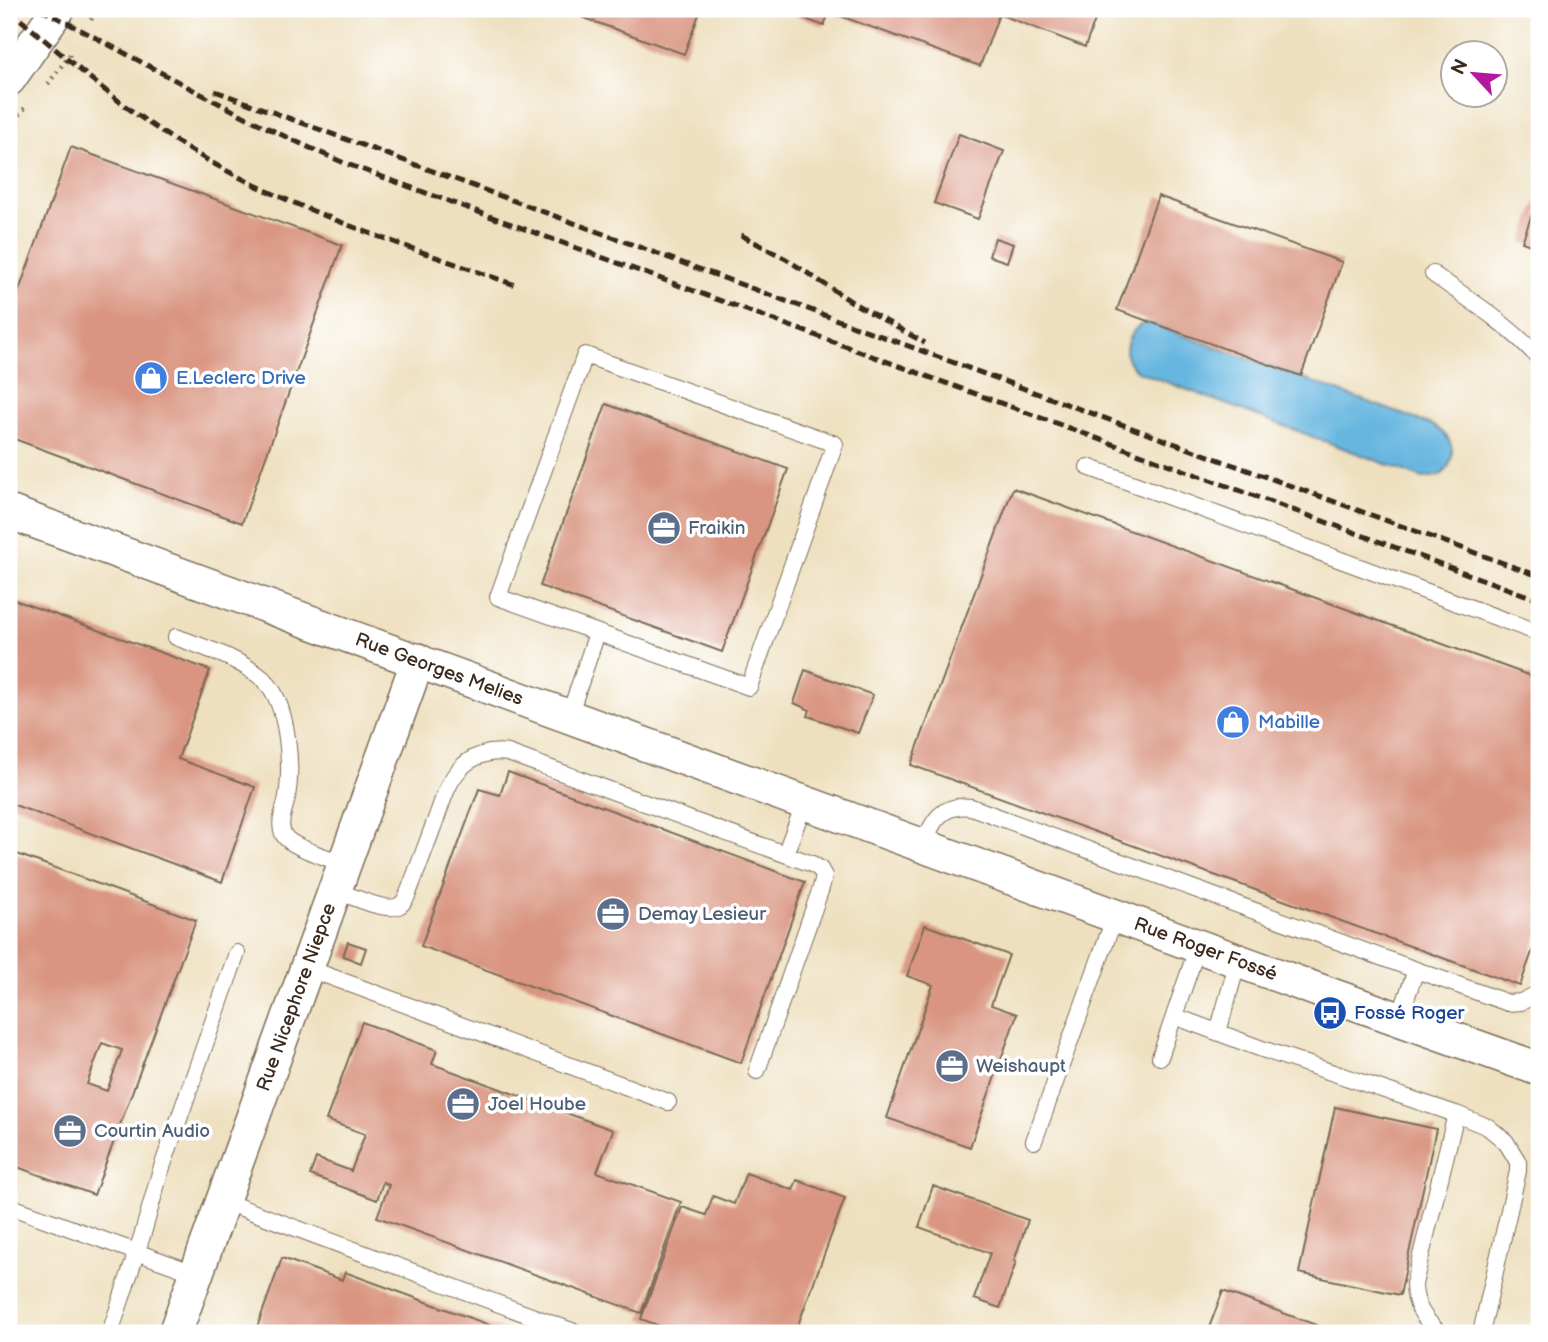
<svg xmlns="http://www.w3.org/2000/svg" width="1548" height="1342" font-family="'Balsamiq Sans',sans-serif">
<rect width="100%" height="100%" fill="#fff"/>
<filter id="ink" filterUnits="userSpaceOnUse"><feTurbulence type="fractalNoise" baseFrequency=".0143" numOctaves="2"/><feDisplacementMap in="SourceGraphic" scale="14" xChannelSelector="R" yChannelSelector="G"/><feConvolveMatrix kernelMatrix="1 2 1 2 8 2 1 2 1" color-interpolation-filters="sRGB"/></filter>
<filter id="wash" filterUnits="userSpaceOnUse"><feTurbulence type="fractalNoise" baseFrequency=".00686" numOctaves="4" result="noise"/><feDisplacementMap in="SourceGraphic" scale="28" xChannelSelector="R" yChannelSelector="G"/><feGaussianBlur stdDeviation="1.57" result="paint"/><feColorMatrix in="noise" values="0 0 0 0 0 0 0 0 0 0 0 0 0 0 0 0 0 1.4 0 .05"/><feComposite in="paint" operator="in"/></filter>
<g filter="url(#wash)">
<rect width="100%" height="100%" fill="#eee0bf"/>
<path fill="#66b6e0" stroke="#50707f" stroke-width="2" d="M1145,323L1157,326L1432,425C1449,434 1458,449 1448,467C1445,472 1445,472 1440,475C1435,477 1429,477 1423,478L1137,371C1134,368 1131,366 1129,362C1121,348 1131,328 1145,323Z"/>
<g id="blocks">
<path fill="#d99581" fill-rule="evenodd" d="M559,9H701L684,54Z
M779,9H1099L1085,47L999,14L980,66L829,12L824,26Z
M959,134L1004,151L978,219L934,203Z
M71,147L342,245L242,523L9,437V318Z
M1539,195V248L1522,242Z
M1158,196L1342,262L1301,376L1117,310Z
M995,238L1013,244L1007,262L989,256Z
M606,404L788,469L722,652L540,586Z
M1013,488L1539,679V932L1520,986L911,765Z
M9,598L210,670L178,759L255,787L222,882L9,803Z
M805,670L873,695L858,733L808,716L810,710L794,703Z
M508,772L805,882L741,1063L421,946L479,789L500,795Z
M9,851L196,920L94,1195L9,1164ZM102,1043L122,1050L107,1091L87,1084Z
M925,925L1009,955L991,1005L1017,1014L970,1147L887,1118L933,985L907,976Z
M348,942L366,948L361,963L343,956Z
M362,1022L437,1050L432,1064L613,1130L597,1172L681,1202L641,1313L377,1217L389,1185L383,1182L377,1200L310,1175L316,1158L351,1171L365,1134L326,1120Z
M1335,1107L1436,1129L1400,1295L1299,1273Z
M746,1173L793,1190L797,1180L845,1198L795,1333H678L641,1319L682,1207L706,1215L713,1196L734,1204Z
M933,1186L1028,1220L1014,1261L1016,1262L1000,1308L974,1299L990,1253L919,1227Z
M282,1258L342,1280L345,1272L511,1333H255Z
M1223,1291L1338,1333H1207Z"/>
</g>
</g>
<g filter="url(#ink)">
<use href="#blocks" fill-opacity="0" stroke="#7a6a56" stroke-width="2"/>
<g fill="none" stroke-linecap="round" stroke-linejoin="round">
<g stroke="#7a6a56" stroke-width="18">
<path id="service" d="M1433,274C1470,300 1509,325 1539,358
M585,355L835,444L749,687L498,597Z
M1088,467L1539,633
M176,637C205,648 239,658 263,679C289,702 293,770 286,802C283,813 277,828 286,838C295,848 331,859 345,864
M569,716L597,633
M923,846C932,821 942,803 971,807L1416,970
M785,854L805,802
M335,890C349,895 388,914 400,905C403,904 405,899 407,896C417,871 426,845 436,819C442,803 447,783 459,770C471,756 490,750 508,753L812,864L820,869L824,876L821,888L757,1071
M307,968L668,1102
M1174,1016L1262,1049L1456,1114L1488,1127L1506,1142L1518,1162V1171L1481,1333
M1399,1019L1416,970L1508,1003L1521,1002L1539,993
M1218,1032L1238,961
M1160,1057L1198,946
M1034,1141L1115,916
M223,1201L577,1333
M9,1206L197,1274
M110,1333L143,1233L160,1173L237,953
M1440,1333C1424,1320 1414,1305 1414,1284L1456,1114"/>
</g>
<g stroke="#7a6a56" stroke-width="36">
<g id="minor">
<path d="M9,79L58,9"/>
<path id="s1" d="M9,512L1337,997L1539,1069"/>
<path id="s2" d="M175,1333L418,660"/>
</g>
</g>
<path stroke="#7a6a56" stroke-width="4.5" stroke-dasharray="2 5" stroke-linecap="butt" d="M91,20L97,9
M48,84L72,52
M9,125L25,108"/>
<use href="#service" stroke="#fff" stroke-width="16"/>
<use href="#minor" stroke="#fff" stroke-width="33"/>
<path stroke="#3b2a1e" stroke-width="5" stroke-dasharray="10 5" stroke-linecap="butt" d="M40,9C142,60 241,120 347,164L1539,600
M9,10C61,53 111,99 168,136C274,206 397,242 515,285
M215,91L1096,415L1539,576
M741,235L786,259L855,304L925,343"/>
</g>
</g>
<defs>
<g id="shop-disc" transform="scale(1.75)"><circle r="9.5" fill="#3f7fe0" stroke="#fff"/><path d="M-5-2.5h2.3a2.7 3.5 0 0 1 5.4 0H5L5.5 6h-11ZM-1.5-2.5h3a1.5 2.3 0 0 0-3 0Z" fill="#fff"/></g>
<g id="office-disc" transform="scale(1.75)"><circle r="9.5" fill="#5c6f8a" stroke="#fff"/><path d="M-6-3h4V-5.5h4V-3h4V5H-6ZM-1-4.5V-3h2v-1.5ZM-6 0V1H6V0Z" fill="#fff"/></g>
<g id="bus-disc" transform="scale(1.75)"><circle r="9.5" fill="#1a4fb4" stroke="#fff"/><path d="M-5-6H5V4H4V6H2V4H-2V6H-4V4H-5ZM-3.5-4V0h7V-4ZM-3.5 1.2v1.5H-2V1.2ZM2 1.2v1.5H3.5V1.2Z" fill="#fff"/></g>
</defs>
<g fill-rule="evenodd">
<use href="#shop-disc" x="151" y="378"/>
<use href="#office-disc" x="664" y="528"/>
<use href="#shop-disc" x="1233" y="722"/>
<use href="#office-disc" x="613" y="914"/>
<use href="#bus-disc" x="1330" y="1013"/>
<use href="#office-disc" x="952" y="1066"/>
<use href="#office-disc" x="463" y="1104"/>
<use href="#office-disc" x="70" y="1131"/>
</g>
<g text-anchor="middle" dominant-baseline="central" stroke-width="7" stroke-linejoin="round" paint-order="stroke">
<g font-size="19" fill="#366cbe" stroke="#fff" text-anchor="start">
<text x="176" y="378">E.Leclerc Drive</text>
<text x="1258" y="722">Mabille</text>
</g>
<g font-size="19" fill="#4e5e75" stroke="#fff" text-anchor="start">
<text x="688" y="528">Fraikin</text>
<text x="638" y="914">Demay Lesieur</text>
<text x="976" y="1066">Weishaupt</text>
<text x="488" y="1104">Joel Hoube</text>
<text x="94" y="1131">Courtin Audio</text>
</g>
<g font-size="19" fill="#3b2a1e" stroke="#fff">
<text stroke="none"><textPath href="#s1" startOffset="458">Rue Georges Melies</textPath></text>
<text stroke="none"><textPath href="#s1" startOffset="1274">Rue Roger Fossé</textPath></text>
<text stroke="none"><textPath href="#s2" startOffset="357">Rue Nicephore Niepce</textPath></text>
</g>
<g font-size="19" fill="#164399" stroke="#fff" text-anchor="start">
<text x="1354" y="1013">Fossé Roger</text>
</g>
</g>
<rect width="1548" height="1342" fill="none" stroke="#fff" stroke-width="35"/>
<g transform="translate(1474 74) rotate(296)"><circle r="33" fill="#ffffff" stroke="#b1aaa5" stroke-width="2"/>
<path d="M0-5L12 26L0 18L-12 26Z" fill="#b5179e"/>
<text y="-10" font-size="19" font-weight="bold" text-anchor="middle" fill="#3b2a1e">N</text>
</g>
</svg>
